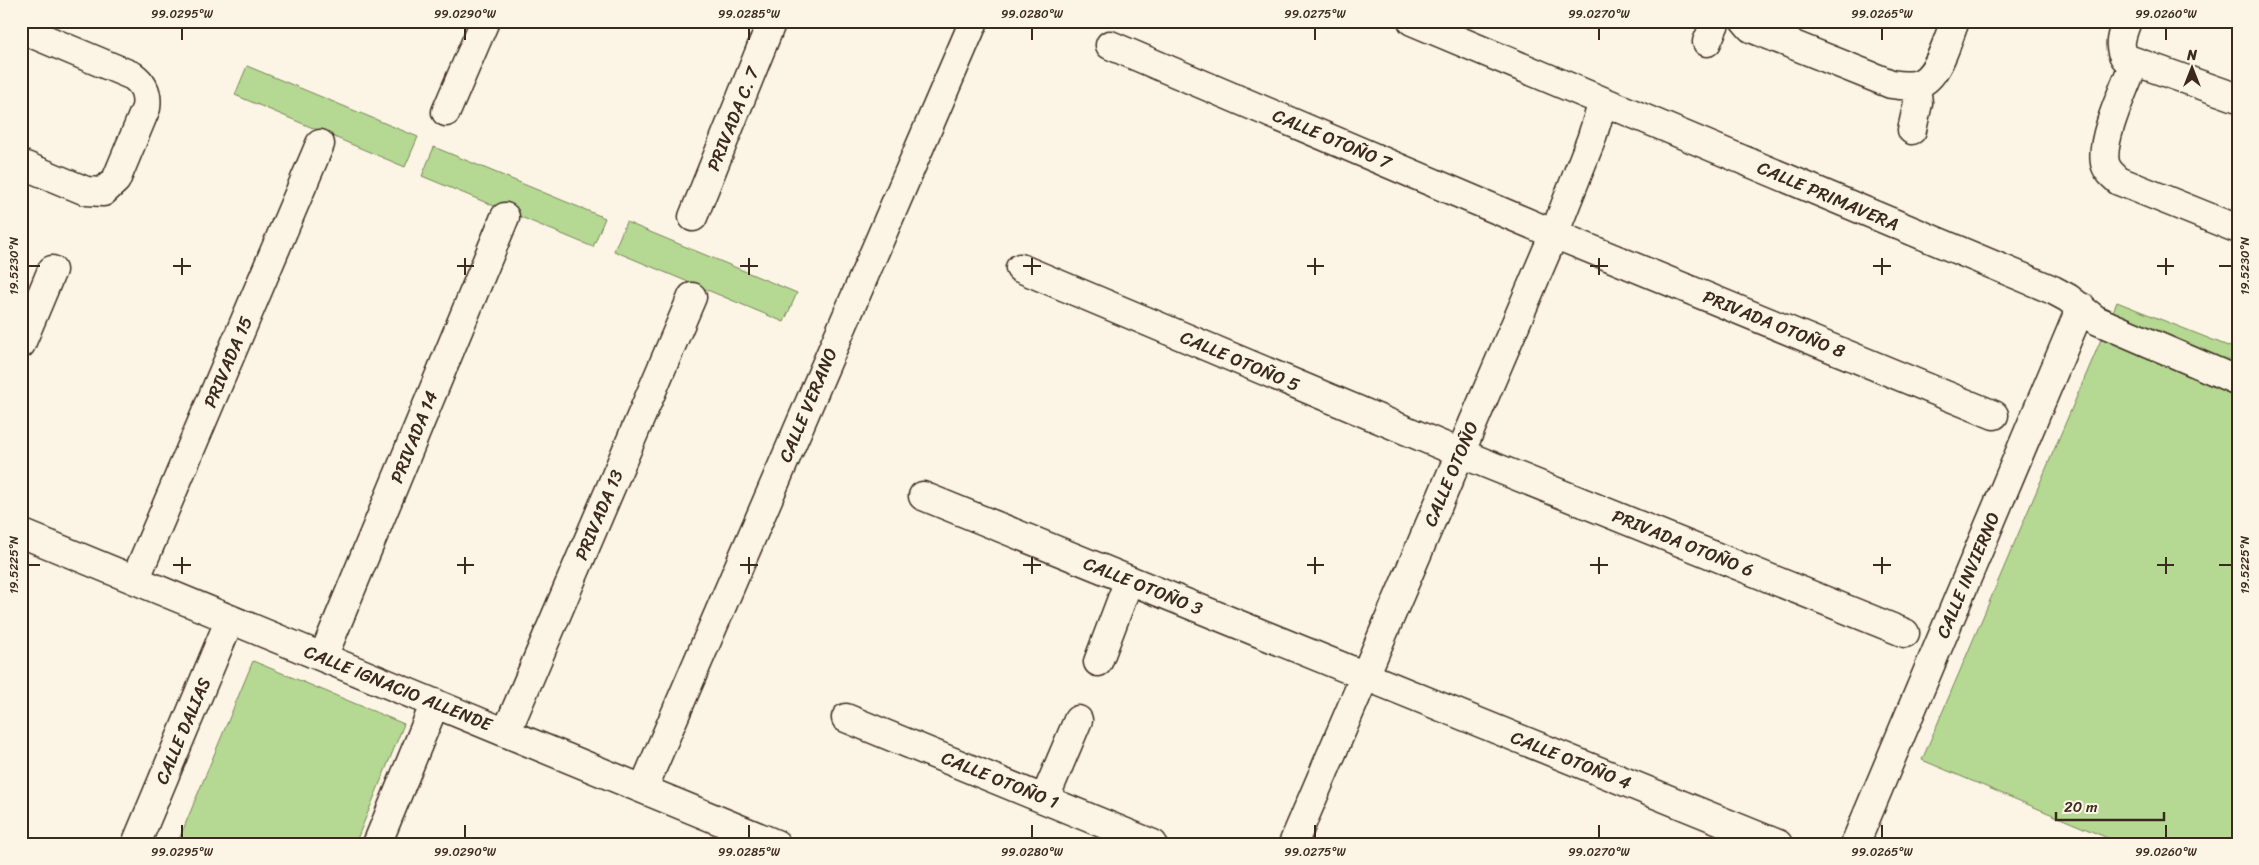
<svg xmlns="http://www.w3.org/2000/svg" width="2259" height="865" font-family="Sriracha,sans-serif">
<rect width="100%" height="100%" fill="#fcf5e5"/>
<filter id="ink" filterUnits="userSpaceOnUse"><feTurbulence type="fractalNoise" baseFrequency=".02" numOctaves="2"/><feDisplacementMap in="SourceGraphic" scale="10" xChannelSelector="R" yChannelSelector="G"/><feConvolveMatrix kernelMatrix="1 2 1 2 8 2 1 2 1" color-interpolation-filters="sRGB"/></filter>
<g filter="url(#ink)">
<path fill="#b5d993" stroke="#788258" d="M247,66L418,137L405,167L235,95Z
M434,147L605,218L593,247L422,176Z
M626,222L797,293L784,322L614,251Z
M2117,302L2238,350V844H2122L1922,760Z
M253,661L404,724L355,844H177Z"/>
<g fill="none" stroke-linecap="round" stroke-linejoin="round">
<g stroke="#3b2a1e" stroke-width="31">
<path id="minor" d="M1412,21L2053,290L2068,298L2096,320L2238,381
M1745,21L1751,28L1891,84C1898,85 1907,86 1914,85C1938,82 1947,40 1955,21
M2127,21C2122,34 2117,46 2125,58L2238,98
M21,29L133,76C144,84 148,94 146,108L116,180L103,192L86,191L21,164
M1707,42L1716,21
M1110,45L1554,234L1994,415
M2134,63C2125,87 2100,139 2105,163C2107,171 2113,176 2119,181L2238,229
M446,112L485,21
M1912,130L1918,103L1916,85
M693,217L772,21
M1020,268L1460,453L1905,633
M21,344L52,270
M923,496L1778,844
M21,533L776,844
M135,580L320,144
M323,657L505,217
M1098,662L1129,580
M846,718L1153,844
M506,733L692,297
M643,789L974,21
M1045,798L1078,720
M136,844L230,619
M377,844L435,703
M1293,844L1554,234L1591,140L1603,102
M1855,844L2081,307"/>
</g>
<use href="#minor" stroke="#fcf5e5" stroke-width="28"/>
</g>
</g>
<path fill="none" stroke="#3b2a1e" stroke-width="2" d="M182,28V40M465,28V40M749,28V40M1032,28V40M1315,28V40M1599,28V40M1882,28V40M2166,28V40M182,258V275M465,258V275M749,258V275M1032,258V275M1315,258V275M1599,258V275M1882,258V275M2166,258V275M28,266H40M173,266H191M457,266H474M740,266H758M1023,266H1041M1307,266H1324M1590,266H1608M1873,266H1891M2157,266H2174M2219,266H2232M182,557V574M465,557V574M749,557V574M1032,557V574M1315,557V574M1599,557V574M1882,557V574M2166,557V574M28,565H40M173,565H191M457,565H474M740,565H758M1023,565H1041M1307,565H1324M1590,565H1608M1873,565H1891M2157,565H2174M2219,565H2232M182,825V838M465,825V838M749,825V838M1032,825V838M1315,825V838M1599,825V838M1882,825V838M2166,825V838"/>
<g text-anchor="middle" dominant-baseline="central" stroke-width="5" stroke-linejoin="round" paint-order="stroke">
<g font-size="18" fill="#3b2a1e" stroke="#fcf5e5">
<text transform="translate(733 119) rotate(-68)">PRIVADA C. 7</text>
<text transform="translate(1332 139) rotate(23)">CALLE OTOÑO 7</text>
<text transform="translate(1828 196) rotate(23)">CALLE PRIMAVERA</text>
<text transform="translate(1774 324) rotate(22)">PRIVADA OTOÑO 8</text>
<text transform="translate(1240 361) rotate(23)">CALLE OTOÑO 5</text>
<text transform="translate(228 362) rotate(-67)">PRIVADA 15</text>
<text transform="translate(808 405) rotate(-67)">CALLE VERANO</text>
<text transform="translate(414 437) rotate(-68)">PRIVADA 14</text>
<text transform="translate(1451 474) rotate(-67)">CALLE OTOÑO</text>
<text transform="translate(599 515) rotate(-67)">PRIVADA 13</text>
<text transform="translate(1683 543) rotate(22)">PRIVADA OTOÑO 6</text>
<text transform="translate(1968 575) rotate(-67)">CALLE INVIERNO</text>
<text transform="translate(1143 586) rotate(22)">CALLE OTOÑO 3</text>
<text transform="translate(398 688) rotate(22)">CALLE IGNACIO ALLENDE</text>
<text transform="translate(183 731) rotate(-67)">CALLE DALIAS</text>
<text transform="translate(1571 760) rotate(22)">CALLE OTOÑO 4</text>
<text transform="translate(1000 780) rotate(22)">CALLE OTOÑO 1</text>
</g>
</g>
<rect width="2259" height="865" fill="none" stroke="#fcf5e5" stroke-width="55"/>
<g transform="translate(2192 68)" stroke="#fcf5e5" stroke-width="4" paint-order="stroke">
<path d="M0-4L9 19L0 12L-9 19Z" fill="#3b2a1e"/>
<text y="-8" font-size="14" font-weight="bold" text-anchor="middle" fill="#3b2a1e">N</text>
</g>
<path d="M2056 812v8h108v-8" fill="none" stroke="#3b2a1e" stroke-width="2.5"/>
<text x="2064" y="812" font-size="15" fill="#3b2a1e" stroke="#fcf5e5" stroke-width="4" paint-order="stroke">20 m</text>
<rect x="28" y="28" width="2204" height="810" fill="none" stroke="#3b2a1e" stroke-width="2"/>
<g font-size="12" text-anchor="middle" fill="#3b2a1e">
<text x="182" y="18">99.0295°W</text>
<text x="465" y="18">99.0290°W</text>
<text x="749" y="18">99.0285°W</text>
<text x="1032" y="18">99.0280°W</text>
<text x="1315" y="18">99.0275°W</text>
<text x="1599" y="18">99.0270°W</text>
<text x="1882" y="18">99.0265°W</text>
<text x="2166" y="18">99.0260°W</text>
<text transform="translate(14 266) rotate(-90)" y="4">19.5230°N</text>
<text transform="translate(2245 266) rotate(-90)" y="4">19.5230°N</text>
<text transform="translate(14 565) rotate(-90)" y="4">19.5225°N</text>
<text transform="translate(2245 565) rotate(-90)" y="4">19.5225°N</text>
<text x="182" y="856">99.0295°W</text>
<text x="465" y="856">99.0290°W</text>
<text x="749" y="856">99.0285°W</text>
<text x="1032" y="856">99.0280°W</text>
<text x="1315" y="856">99.0275°W</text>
<text x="1599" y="856">99.0270°W</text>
<text x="1882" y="856">99.0265°W</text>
<text x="2166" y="856">99.0260°W</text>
</g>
</svg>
